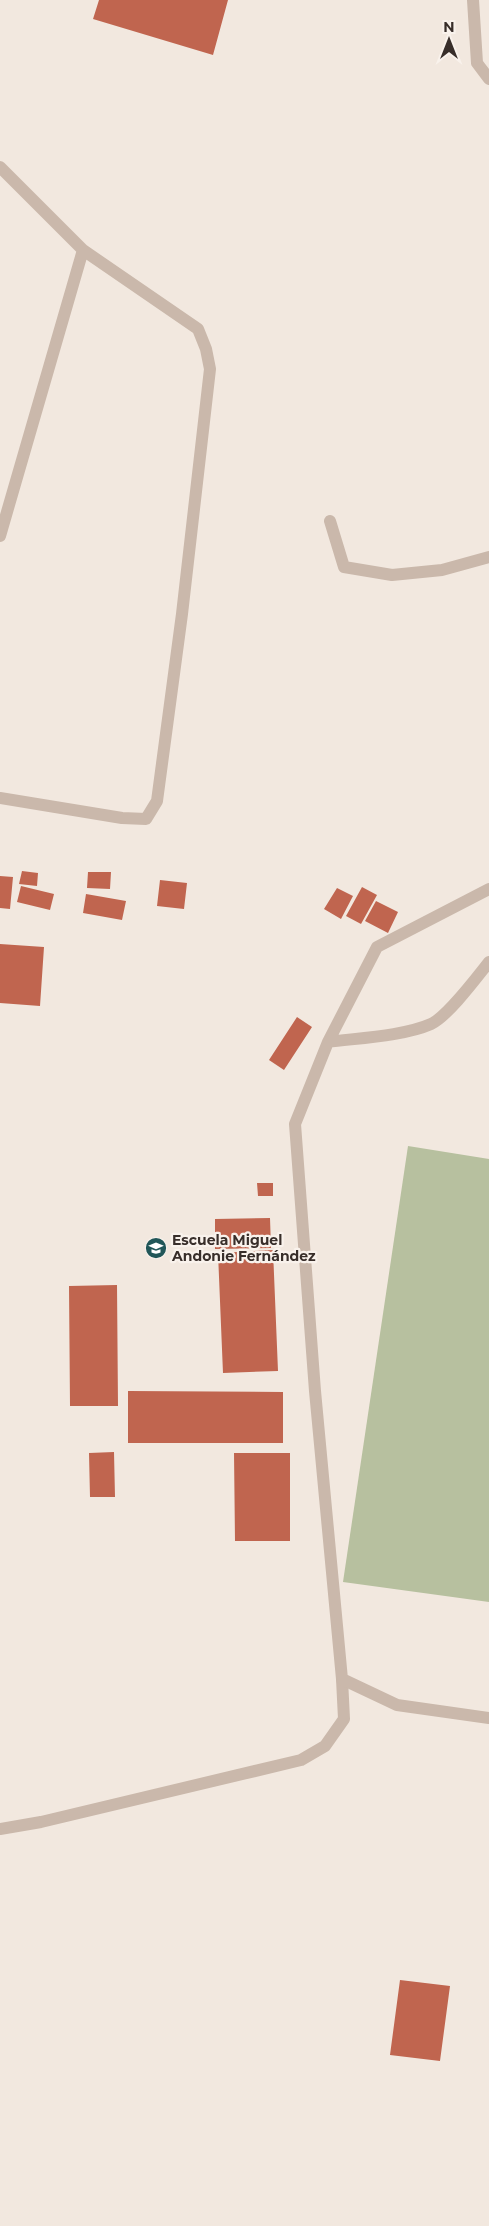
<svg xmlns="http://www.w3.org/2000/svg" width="489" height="2226" font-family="Montserrat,sans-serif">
<rect width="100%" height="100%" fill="#f2e8df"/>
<path fill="#b7c09f" d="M408,1146L489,1159V1602L343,1582Z"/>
<path fill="#c0654f" d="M99,0H228L213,55L93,19Z
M22,871L38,873L37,886L19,884Z
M88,872H111L110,889L87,888Z
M0,876L13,877L10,909L0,908Z
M160,880L187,883L184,909L157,906Z
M21,886L54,894L50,910L17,902Z
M362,887L377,895L361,924L346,916Z
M337,888L353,896L341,919L324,909Z
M86,894L126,901L122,920L83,913Z
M376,901L398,912L388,933L365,921Z
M0,944L44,947L40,1006L0,1003Z
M297,1017L312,1027L284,1070L269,1060Z
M257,1183H273V1196H258Z
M270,1218L271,1248L215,1249V1219Z
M273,1250L278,1371L223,1373L218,1253Z
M117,1285L118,1406H70L69,1286Z
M128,1391L283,1392V1443H128Z
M114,1452L115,1497H90L89,1453Z
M234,1453H290V1541H235Z
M400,1980L450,1986L440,2061L390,2055Z"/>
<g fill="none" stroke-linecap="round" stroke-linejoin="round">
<path stroke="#cab8ab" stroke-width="12" d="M473,0L477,63L489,79
M0,1829L41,1822L301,1760L325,1746L344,1719L342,1679"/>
<path stroke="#cab8ab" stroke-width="12" d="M0,167L83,250L198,329L206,349L210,369L182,614L157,801L146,819L122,818L0,798
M330,521L344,567L392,575L442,570L489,557
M0,536L83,250
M489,889L377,947L328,1042L295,1124L315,1391L342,1679L397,1705L489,1718
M328,1042C358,1038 404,1036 431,1024C448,1016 477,977 489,962"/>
</g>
<defs>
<g id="school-disc" transform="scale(1.125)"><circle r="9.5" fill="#215658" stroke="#f9f2ec"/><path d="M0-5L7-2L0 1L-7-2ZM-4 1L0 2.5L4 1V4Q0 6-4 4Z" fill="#fff"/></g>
</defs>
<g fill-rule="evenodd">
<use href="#school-disc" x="156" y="1248"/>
</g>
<g text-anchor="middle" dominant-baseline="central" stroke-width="4.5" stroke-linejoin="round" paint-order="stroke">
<g font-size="14" font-weight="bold" fill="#382e2a" stroke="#f9f2ec" text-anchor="start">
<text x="172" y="1240">Escuela Miguel<tspan x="172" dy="16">Andonie Fernández</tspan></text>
</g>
</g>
<g transform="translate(449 40)" stroke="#f9f2ec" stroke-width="4" paint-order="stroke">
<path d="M0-4L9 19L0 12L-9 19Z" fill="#382e2a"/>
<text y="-8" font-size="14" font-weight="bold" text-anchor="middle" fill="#382e2a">N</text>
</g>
</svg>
